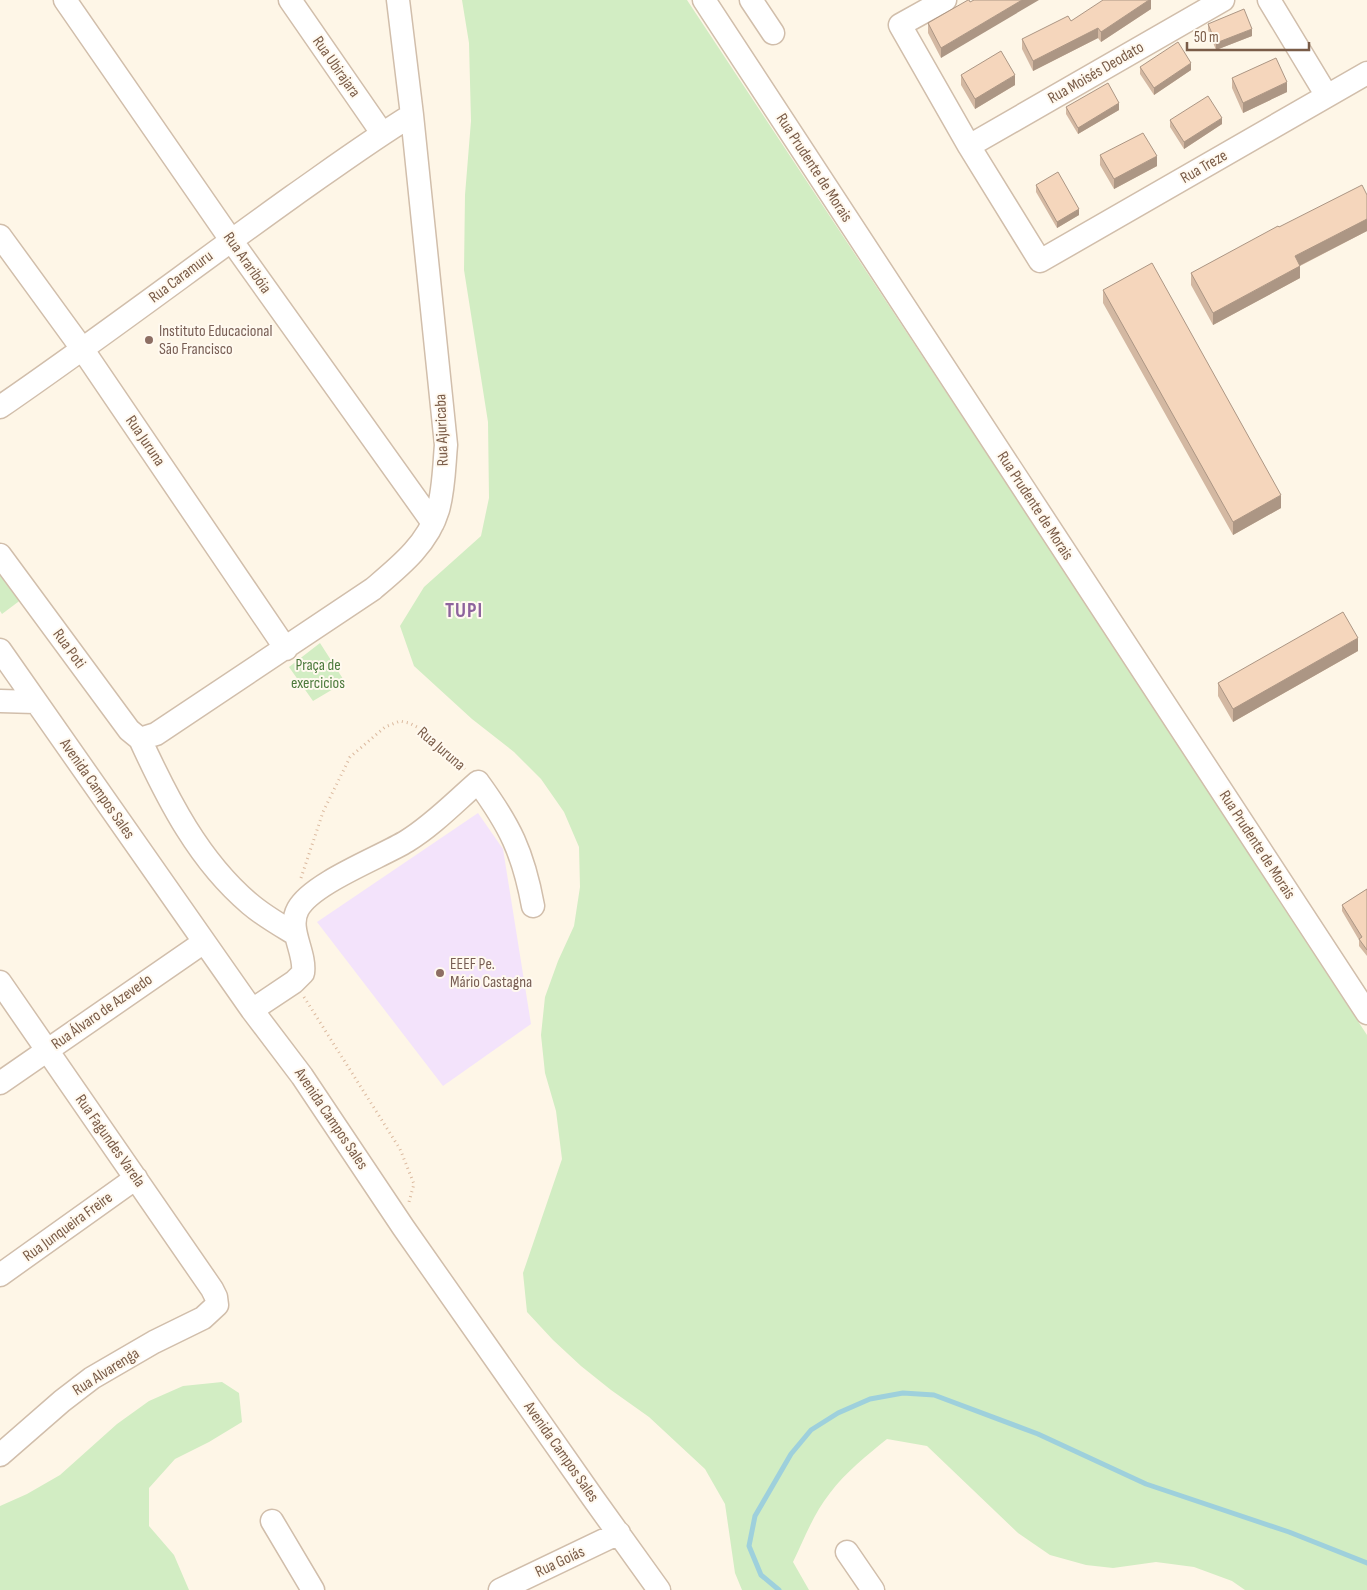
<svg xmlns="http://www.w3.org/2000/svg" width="1367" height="1590" font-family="'Sofia Sans Condensed',sans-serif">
<rect width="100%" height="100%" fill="#fef6e7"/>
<path fill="#f3e3fb" d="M478,813L503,849L531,1024L443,1086L317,922Z"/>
<path fill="#d2edc3" d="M462,0H687L1086,604L1367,1035V1590H1245L1232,1581L1194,1567L1156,1562L1113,1568L1086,1565L1050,1555L1018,1533L927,1446L887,1439C866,1456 846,1472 830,1493C814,1513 804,1539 793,1562L809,1590H742L735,1573L725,1504L705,1469L649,1417L611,1390L581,1366L553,1340L527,1312L523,1273L562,1159L556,1111L545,1073L541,1035L545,997L558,961L574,926L580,887L579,847L564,812L541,779L514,752L472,719L414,666L400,626L424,587L481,536L489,498L488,422L464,270L465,195L471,121L469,43Z
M0,570L22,599L2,614L0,611Z
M320,643L345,682L313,701L289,667Z
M222,1382L239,1393L242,1422L209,1442L175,1459L149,1488V1526L174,1555L189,1590H0V1506L27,1494L60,1475L117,1424L149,1401L183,1386Z"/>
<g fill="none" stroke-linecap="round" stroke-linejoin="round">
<path stroke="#9ed0dc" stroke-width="5" d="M779,1590L761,1575L749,1546L755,1516L791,1454L811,1430L838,1413L870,1399L903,1393L934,1395L1038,1434L1146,1484L1289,1532L1367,1563"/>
<g stroke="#d1beab" stroke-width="25">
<path id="minor" d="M65,0L231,240L433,523
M290,0L382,133
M704,0L1367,1013
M751,0L773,33
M945,0L900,25L969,146L1040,261L1367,73
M1269,0L1327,96
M969,146L1223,0
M0,236L83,350L286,649
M0,407C99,339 195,266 293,196C333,168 371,140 412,115
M0,555L129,730L140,739
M0,650L252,1010L302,1076L403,1227L593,1498L659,1590
M0,701L35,702
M140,739L156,734L373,589C399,567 428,544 438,510C444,489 444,467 446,445L412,115L398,0
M140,739C168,800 199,861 250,904C264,916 280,925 295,934
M0,982L212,1289L216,1297L217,1305L203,1318L154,1342L92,1378L62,1401L0,1455
M252,1010L294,982L303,973C306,952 287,929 298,909C312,883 381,857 407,841C433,825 455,802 478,782C510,826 523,852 533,906
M0,1083L204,942
M0,1275L136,1178
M272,1521L313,1590
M847,1552L873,1590
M500,1590L619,1533"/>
</g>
<path stroke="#dbb99e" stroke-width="3" stroke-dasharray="1 4" stroke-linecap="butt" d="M301,878L323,812L350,757L385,727L400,721L409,723L425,731L465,769
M304,997L400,1149L414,1184L409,1202"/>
<use href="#minor" stroke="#fff" stroke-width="22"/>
</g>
<path fill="#d3b8a2" d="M1151,0V9L1101,42L1098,38L1033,71L1022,49V39L1071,21Z
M970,2L941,58L928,33V23Z
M1208,24L1252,36L1216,50L1208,30Z
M1140,67L1191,70L1154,95L1140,74Z
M961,75L1015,85L975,109L961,85Z
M1232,78L1287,92L1243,113L1232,88Z
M1066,107L1119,110L1078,134L1066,114Z
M1170,120L1222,124L1184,149L1170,127Z
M1100,155L1157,166L1114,189L1100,165Z
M1036,185L1079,215L1057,228L1036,192Z
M1367,195V231L1300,266V278L1213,325L1191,285V273L1279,227Z
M1103,290L1281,508L1233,535L1103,303Z
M1358,651L1233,722L1218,696V683Z
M1367,889V956L1359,946V940L1342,911V905Z"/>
<path fill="#ac9684" d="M1022,0H1039L941,58V48Z
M1149,0H1151V9L1101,42V32Z
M1098,28V38L1033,71V61Z
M1252,29V36L1216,50V43Z
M1191,63V70L1154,95V88Z
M1015,75V85L975,109V99Z
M1287,82V92L1243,113V103Z
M1119,103V110L1078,134V128Z
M1222,118V124L1184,149V142Z
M1157,156V166L1114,189V179Z
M1079,209V215L1057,228V222Z
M1367,219V231L1295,268V256Z
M1300,266V278L1213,325V313Z
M1281,495V508L1233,535V522Z
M1358,638V651L1233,722V709Z"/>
<path fill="#f5d6bc" stroke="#ac9684" d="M968,0H969L970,2L974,0H1022L941,48L928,23Z
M1103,0H1149L1101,32L1098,28L1033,61L1022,39L1068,16L1071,21Z
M1244,9L1252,29L1216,43L1208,24Z
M1178,42L1191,63L1154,88L1140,67Z
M1001,51L1015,75L975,99L961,75Z
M1276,58L1287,82L1243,103L1232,78Z
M1108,83L1119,103L1078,128L1066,107Z
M1208,96L1222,118L1184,142L1170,120Z
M1143,133L1157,156L1114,179L1100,155Z
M1058,172L1079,209L1057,222L1036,185Z
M1362,185L1367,195V219L1295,256L1300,266L1213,313L1191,273L1278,226L1279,227Z
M1152,263L1281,495L1233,522L1103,290Z
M1343,612L1358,638L1233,709L1218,683Z
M1367,889V950L1359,939L1362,937L1342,905Z"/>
<g fill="#8d6e63" stroke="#fff9ef" stroke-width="2">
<circle cx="149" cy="340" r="5"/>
<circle cx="440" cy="973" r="5"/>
</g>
<g text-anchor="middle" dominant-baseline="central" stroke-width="4" stroke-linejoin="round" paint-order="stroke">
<g font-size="16" fill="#7a5c48" stroke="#fff9ef">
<text transform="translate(336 67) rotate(55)">Rua Ubirajara</text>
<text transform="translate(1096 73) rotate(-30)">Rua Moisés Deodato</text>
<text transform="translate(1204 167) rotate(-30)">Rua Treze</text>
<text transform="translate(814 168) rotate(57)">Rua Prudente de Morais</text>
<text transform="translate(247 263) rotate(55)">Rua Araribóia</text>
<text transform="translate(181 277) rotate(-37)">Rua Caramuru</text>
<text transform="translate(442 430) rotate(-92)">Rua Ajuricaba</text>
<text transform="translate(145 441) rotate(56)">Rua Juruna</text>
<text transform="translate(1035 506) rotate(57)">Rua Prudente de Morais</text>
<text transform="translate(69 649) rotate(54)">Rua Poti</text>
<text transform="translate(441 749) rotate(41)">Rua Juruna</text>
<text transform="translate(97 789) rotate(55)">Avenida Campos Sales</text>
<text transform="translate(1257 845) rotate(57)">Rua Prudente de Morais</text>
<text transform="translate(102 1012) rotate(-35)">Rua Álvaro de Azevedo</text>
<text transform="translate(331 1119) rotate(56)">Avenida Campos Sales</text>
<text transform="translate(110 1141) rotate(55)">Rua Fagundes Varela</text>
<text transform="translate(68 1227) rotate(-36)">Rua Junqueira Freire</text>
<text transform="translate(106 1372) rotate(-32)">Rua Alvarenga</text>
<text transform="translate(561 1452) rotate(55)">Avenida Campos Sales</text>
<text transform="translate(560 1562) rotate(-25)">Rua Goiás</text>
</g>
<g font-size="16" fill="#785e54" stroke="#fff9ef" text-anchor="start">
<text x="159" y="331">Instituto Educacional<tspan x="159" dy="18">São Francisco</tspan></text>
<text x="450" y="964">EEEF Pe.<tspan x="450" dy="18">Mário Castagna</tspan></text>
</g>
<g font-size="16" fill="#4c7a3c" stroke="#fff9ef">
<text x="318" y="665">Praça de<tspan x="318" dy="18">exercicios</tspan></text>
</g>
<g font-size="21" font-weight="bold" letter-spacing="1" fill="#8d649d" stroke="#fff9ef">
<text x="464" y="610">TUPI</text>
</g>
</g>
<path d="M1187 42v8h122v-8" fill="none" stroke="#7a5c48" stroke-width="2.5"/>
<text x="1194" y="42" font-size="15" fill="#7a5c48" stroke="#fff9ef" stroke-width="4" paint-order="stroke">50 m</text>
</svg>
